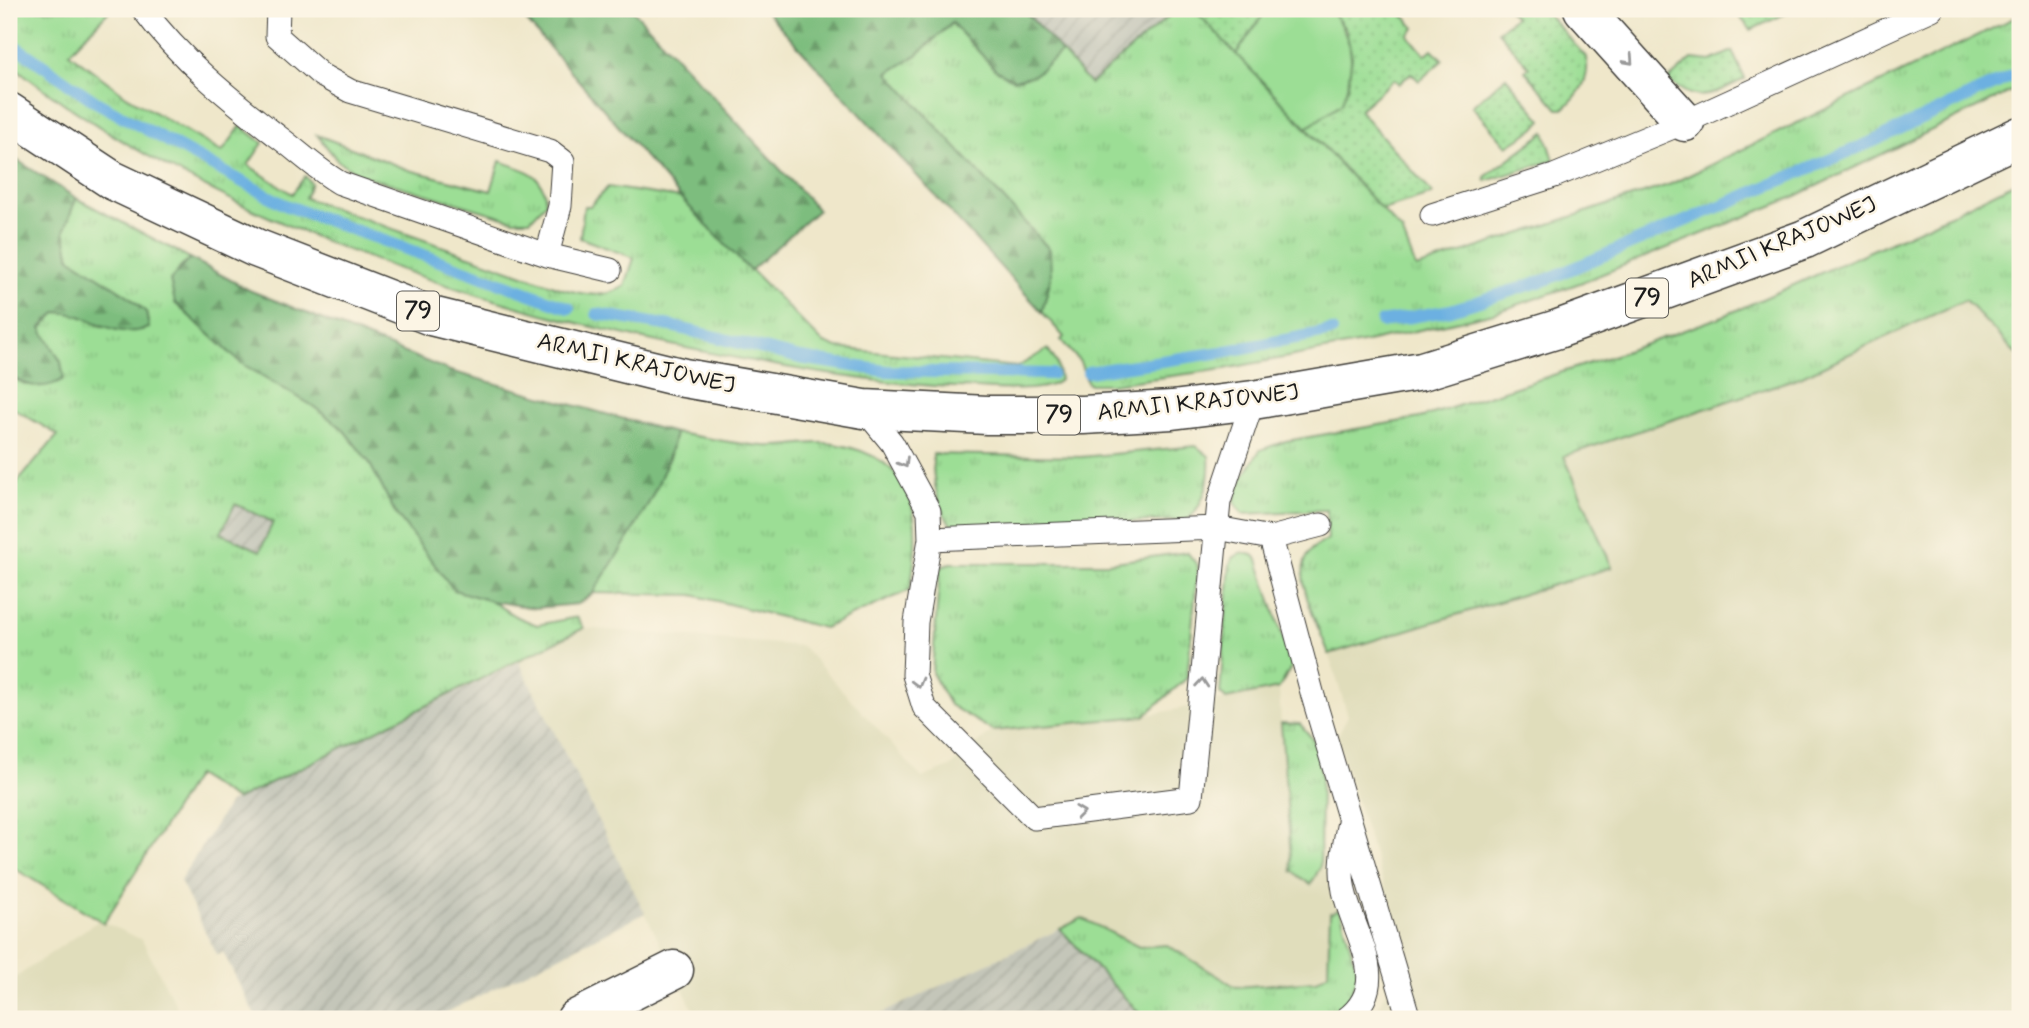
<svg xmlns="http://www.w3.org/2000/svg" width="2029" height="1028" font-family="Mynerve,sans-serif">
<defs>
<pattern id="industrial-furrows" width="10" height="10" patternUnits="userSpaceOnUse" patternTransform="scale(1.75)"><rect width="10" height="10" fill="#c4c6b9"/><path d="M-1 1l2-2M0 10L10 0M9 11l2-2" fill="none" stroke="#a8aa9e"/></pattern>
<pattern id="grass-tufts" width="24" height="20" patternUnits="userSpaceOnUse" patternTransform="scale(1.75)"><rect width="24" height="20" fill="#9cde95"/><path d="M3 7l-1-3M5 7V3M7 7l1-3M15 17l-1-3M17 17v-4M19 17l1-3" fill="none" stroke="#86be80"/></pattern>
<pattern id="forest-firs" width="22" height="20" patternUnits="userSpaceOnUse" patternTransform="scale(1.75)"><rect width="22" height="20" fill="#7dbd7e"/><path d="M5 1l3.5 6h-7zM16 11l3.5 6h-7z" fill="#696"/></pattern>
<pattern id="garden-dots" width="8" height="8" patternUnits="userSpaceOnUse" patternTransform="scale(1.75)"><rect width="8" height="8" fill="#9cde95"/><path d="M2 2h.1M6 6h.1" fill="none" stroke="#86be80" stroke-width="1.8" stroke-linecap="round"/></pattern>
</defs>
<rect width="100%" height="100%" fill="#fcf5e5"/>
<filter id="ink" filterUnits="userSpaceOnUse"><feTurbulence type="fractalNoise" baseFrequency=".0143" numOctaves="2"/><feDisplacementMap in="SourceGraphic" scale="14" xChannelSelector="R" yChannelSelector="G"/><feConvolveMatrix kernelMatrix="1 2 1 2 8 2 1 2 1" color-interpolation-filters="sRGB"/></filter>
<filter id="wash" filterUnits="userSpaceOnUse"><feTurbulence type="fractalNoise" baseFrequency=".00686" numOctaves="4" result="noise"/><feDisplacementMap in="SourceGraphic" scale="28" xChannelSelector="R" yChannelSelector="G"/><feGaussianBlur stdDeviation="1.57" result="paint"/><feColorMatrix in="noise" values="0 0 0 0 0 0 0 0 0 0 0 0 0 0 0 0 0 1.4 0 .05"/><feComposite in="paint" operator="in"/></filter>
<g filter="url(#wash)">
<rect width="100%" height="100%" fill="#efe7ca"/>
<path fill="#e0ddbb" d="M1965,299L2020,358V1019H1372L1387,990L1360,895L1385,888L1336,738L1348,716L1329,654L1611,568L1563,456L1800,377Z
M584,628L802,646L922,778L950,767L993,731L1144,716L1279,688L1281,723L1300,724L1311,734L1321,778L1319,837L1358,974L1351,996L1338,1008L1308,1019H1145L1059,929L870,1019H698L519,662Z
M99,920L142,940L183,1019H9V982Z"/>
<path fill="url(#industrial-furrows)" d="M1023,9H1177L1090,84Z
M235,504L273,522L261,551L221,533Z
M519,662L645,913L433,1019H257L223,952L217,955L180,881L229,803Z
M1060,929L1145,1019H870Z"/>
<path fill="url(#grass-tufts)" stroke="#5c7d58" stroke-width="2" fill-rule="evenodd" d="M9,9H111L69,53L125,95L222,152L241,126L263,143L248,165L292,194L305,176L311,183L305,198L563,289C587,295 603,299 625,286L634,258L580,238L584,206H590L608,187L681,198L822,342L837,348L1017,367L1048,349L1057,363L1060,380C1044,396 979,387 956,387C877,384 798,370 721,355C476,308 207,219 9,63Z
M1177,9H1194L1402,231L1416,268L1671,184L2020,15V87L1794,197L1580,283L1494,313L1367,342L1224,369L1112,384H1088L1080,362L1061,340L1064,337L1042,312L1051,277L888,73L917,55L952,23L996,70L1034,75L1062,52L1090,84Z
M317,135L409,170L491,191L500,161C526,171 543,171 546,203L530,220H514L361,175L338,161Z
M2020,180V358L1965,300L1800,377L1564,456L1612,567L1329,654C1317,621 1278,556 1328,540L1326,510L1243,514L1234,502L1241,480L1260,450L1286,441L1420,418L1618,354L1726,315L1931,224Z
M76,198L190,258L179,269L175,303L241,363L313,406L342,428L369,462L396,514L454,590L491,601L515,616L537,625L577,617L584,628L236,800L196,775L104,923L9,865V492L58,435L9,406V376L27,385L61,362L41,328L57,312L76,313L100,326L149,328L146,312L127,295L70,258L64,232ZM235,504L273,522L260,551L221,533Z
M675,433C704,437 735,444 764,446C787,448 812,440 834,444C919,458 923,518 910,590L824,628L693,595L593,593L669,460Z
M1196,446L1209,456C1211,479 1204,504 1188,520L954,527C937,512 932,476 933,454L1081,457Z
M1187,552L1198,566L1187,678L1144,716L993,731L950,705L932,673L940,568L950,563H1107Z
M1243,553L1253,555L1258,560L1292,666L1279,688L1226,699L1220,693L1230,563L1234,557Z
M1281,723L1300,724L1317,744L1321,778L1320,867L1311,885L1292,871Z
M1340,909L1358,974L1351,996L1338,1008L1308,1019H1145L1060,929L1082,918L1139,947L1167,945L1236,987L1316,981L1328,973L1330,913Z"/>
<path fill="url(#forest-firs)" stroke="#4c6c4d" stroke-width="2" d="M516,9H632L818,210L750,271L681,198Z
M764,9H1023L1062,52L1034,75L1014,80L996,70L952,23L917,55L888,73L1050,250L1051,277L1042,312Z
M9,155L76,198L64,232L70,258L127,295L146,312L149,328C109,341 95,313 57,312L41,328L61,362L64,379C44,391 29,387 9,376Z
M190,258L249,290L450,371L675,433C661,496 626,540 593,593L578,604L535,608L491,601L454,590L396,514L369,462L342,428L313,406L241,363L175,303L170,280Z"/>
<path fill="#9cde95" stroke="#5c7d58" stroke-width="2" d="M1267,9H1330C1355,42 1356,64 1342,103L1307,128L1236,54Z"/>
<path fill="url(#garden-dots)" stroke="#5c7d58" stroke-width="2" d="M1194,9H1267L1236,54Z
M1330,9H1374L1378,13L1383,9H1398L1415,28L1408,35L1425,55L1432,49L1443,60L1419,81L1411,73L1399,84L1394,79L1359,110L1433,194L1382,210L1307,128L1342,103L1348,85L1352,57L1346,30Z
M1508,9H1543L1586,57C1591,79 1579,95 1563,109H1558L1525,71L1529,67L1498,31L1515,17Z
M1733,9H1795L1751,30Z
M1732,51L1745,79C1712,94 1699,107 1668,80L1692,59L1711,61Z
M1506,77L1542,120L1534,129L1507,146L1472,106Z
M1545,132L1554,160L1486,181L1485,177Z"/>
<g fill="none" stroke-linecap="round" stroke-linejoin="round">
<path stroke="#6cb0e1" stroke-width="12" d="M9,42L96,102L285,205L569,308
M597,314L671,326L800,358L886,371L1052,374
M1382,322L1451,310L1548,279L1874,141L2020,72
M1088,372L1222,352L1332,331"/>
</g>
</g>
<g filter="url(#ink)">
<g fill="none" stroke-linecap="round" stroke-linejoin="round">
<g stroke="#3c3a36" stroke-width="25">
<path id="service" d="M143,9C180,59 227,97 276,135C298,151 316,169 340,183L547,255L610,270
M278,9L277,36L321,75L350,91L550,151L563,161L560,206L547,255
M1432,215L1554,176L1685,122L1932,9
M864,409L892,443L929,511L930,539L916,622L914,675L924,707L1034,818L1191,798L1219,502L1253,400
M1271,538L1313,696L1409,1019
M930,539L1217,528L1271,538L1321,525
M1346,1019C1393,984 1354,936 1344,891C1339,867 1344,846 1349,822"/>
</g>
<g stroke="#3c3a36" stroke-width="41">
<path id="minor" d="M1583,9L1685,122
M576,1019L674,970"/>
</g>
<g stroke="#3c3a36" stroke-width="41">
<path id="primary" d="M9,112L112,180L256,248L431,316L684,378L864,409L987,415H1083L1172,410L1253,400L1422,371L1558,329L1805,239L2020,136"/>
</g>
<use href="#service" stroke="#fff" stroke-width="23"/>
<use href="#minor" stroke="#fff" stroke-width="38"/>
<use href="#primary" stroke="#fff" stroke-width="38"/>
</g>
<defs><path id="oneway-chevron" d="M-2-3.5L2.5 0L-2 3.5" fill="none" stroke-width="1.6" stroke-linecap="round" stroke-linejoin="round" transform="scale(1.75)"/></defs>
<g stroke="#999">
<use href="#oneway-chevron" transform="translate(1629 60) rotate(48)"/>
<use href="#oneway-chevron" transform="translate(904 463) rotate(59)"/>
<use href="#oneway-chevron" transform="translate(918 683) rotate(75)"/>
<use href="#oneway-chevron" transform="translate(1202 683) rotate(-85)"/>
<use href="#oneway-chevron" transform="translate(1080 812) rotate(-7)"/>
</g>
</g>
<g text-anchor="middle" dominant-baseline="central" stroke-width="5" stroke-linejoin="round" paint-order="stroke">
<g fill="#fcf5e5" stroke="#5f5d58" stroke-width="2">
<rect x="1626" y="278.5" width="42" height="39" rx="5"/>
<rect x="397" y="291.5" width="42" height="39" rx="5"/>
<rect x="1038" y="395.5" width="42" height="39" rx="5"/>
</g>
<g font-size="23" font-weight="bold" fill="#1c1c1c">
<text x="1647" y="298">79</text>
<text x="418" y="311">79</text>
<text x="1059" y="415">79</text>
</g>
<g font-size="24" fill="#1c1c1c" stroke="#fcf5e5">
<text transform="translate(1782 243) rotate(-23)">ARMII KRAJOWEJ</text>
<text transform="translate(636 364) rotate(13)">ARMII KRAJOWEJ</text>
<text transform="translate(1198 403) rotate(-6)">ARMII KRAJOWEJ</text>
</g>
</g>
<rect width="2029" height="1028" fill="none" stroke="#fcf5e5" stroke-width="35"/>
</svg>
